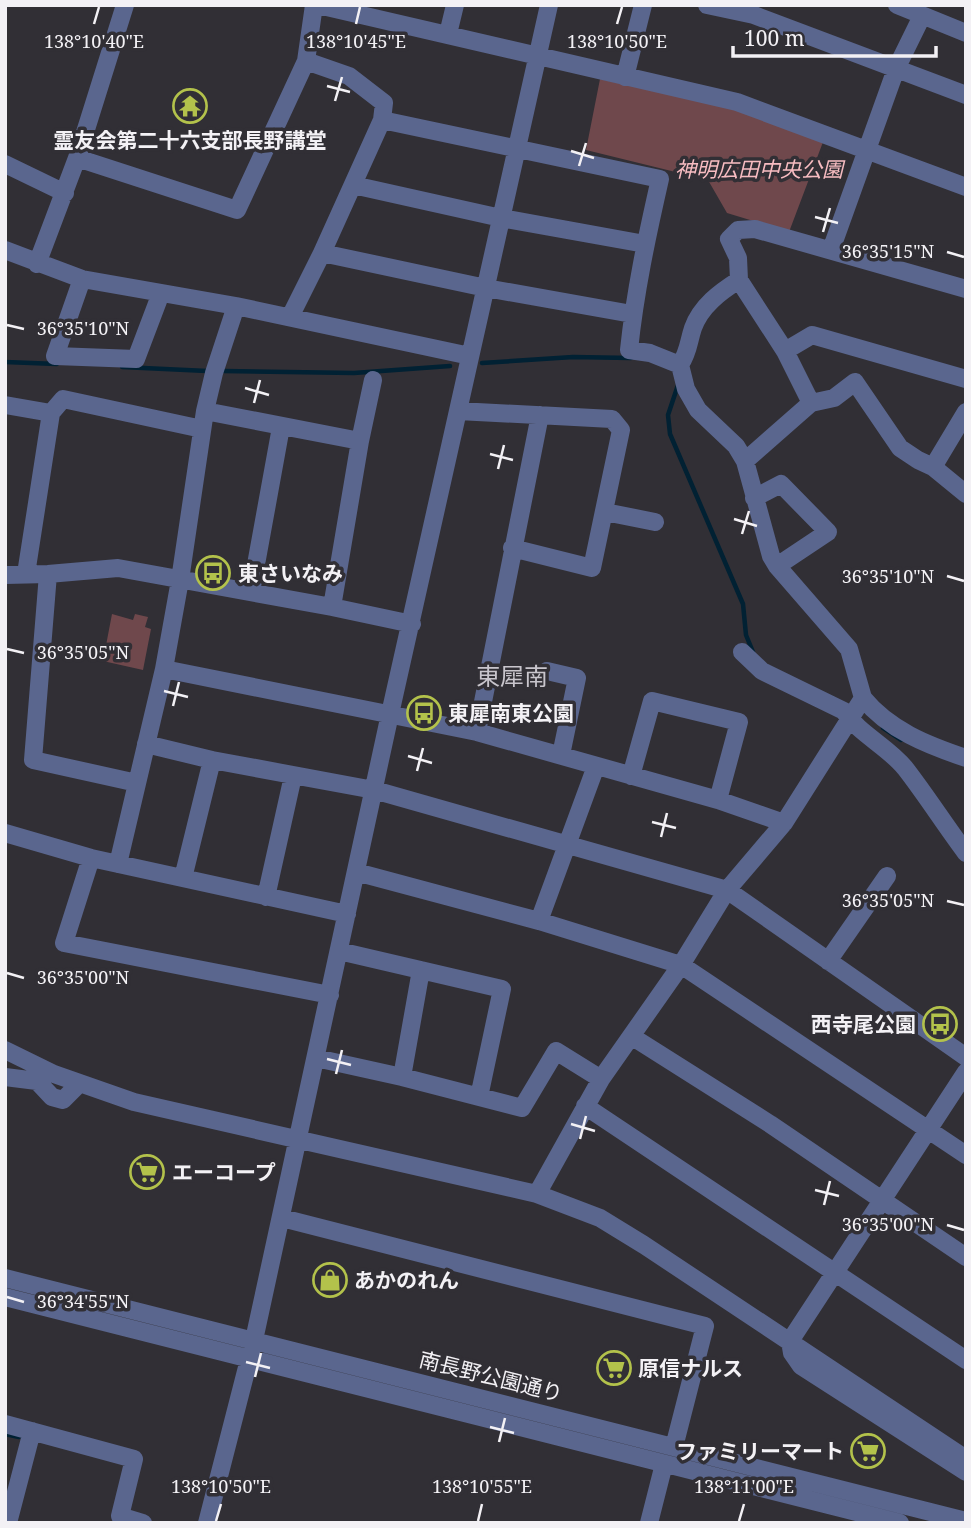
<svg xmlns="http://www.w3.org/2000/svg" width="971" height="1528" font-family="'Noto Serif','Noto Sans JP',serif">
<rect width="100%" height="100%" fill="#312f35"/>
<path fill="#6f484c" d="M600,79L745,111L823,142L789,232L727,213L708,180L586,150Z
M112,614L133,620L135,614L148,617L145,627L151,629L143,670L103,661Z"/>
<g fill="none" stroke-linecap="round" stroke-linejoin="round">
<path stroke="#012133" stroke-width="4.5" d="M5,362L57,364
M482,363L573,357L631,358
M122,367L207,371
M223,371L354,373L450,366
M678,385L668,415L670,434L743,604L746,635L753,652
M883,728L901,740
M5,1434L19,1437"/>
<path stroke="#5a668e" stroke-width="18" d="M318,5L737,102L966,187
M707,5L754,15L966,95
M897,5L966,33
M448,34L455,5
M306,61L349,76L384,103L382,120L322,253L486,288L632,314
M625,77L643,5
M382,120L660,179C647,236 635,292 629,350L650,353L680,365
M77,158L237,210L306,61L314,5
M5,164L65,193
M353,185L501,218L645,244
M5,250L82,279L236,306L470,356
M831,250L896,69L922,16
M37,264L77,158L125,5
M82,279L55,356L136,359L161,293
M739,280L785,351L811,403L834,398L855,382L900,448L918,460L933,467
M290,317L322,253
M785,351L812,335L966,379
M5,405L51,413
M205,411L360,441
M458,411L612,419L621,430L592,568L512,548
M966,412L933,467L966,494
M745,461L811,403
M754,498L781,484L828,532L777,566
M605,512L655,522
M26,574L51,413L63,399L202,429
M48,574L33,760L137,783
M5,575L48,574L118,568L332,607L412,624
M251,592L281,427
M332,607L360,441L373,380
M742,652L762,671L844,711C859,734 887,746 905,768C926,795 945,825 966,853
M164,669L477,732L718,800L784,823
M547,671L577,678L561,755
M863,698L849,649L777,566L771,556L745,461L736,446L698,410L686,389L680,365C689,351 688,343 693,328C701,306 720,292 739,280L738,258L729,239L738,230L755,229L966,289
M477,732L540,415
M146,744L212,760L374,790L727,890L966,1057
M631,776L652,701L739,722L718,800
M5,833L91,858L347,914
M91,858L64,943L330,995
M118,864L164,669L180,580L205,411L214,373L236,306
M356,872L539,921L681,965L966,1155
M183,878L212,760
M266,897L293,776
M539,921L596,766
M339,951L502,989L479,1097
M828,961L887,876
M631,1036L770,1124L966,1257
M5,1050L54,1074L134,1102L537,1194L600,1218L644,1245L966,1459
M316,1058L402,1077L522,1108L556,1051L601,1079
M966,1072L790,1341L792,1353L801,1366L966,1472
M5,1077L37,1081L52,1097L63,1100L80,1083
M402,1077L421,970
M585,1106L966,1360
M537,1194L601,1079L681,965L727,890L784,823L863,698C889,730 927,745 966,758
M282,1218L705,1326L674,1447
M5,1278L966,1521
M5,1297L900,1523
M5,1424L134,1459L120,1516L143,1523
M8,1523L32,1431
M207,1523L254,1340L390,714L549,5
M649,1523L664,1464"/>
</g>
<path fill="none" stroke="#f3f1f5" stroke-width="2.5" d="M94,24L99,7M356,24L360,7M617,24L622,7M327,86L350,92M335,101L342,77M571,151L594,158M579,166L586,143M815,217L838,223M823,232L830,208M947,252L964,257M7,325L24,329M245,388L269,395M254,403L260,380M490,454L513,460M498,469L504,445M734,519L757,526M742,534L749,511M947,576L964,581M7,649L24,653M164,691L188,697M173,706L179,682M408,756L432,763M417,771L423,748M652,822L676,828M661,837L667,813M947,901L964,905M7,973L24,978M327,1059L351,1065M336,1074L342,1050M571,1124L595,1131M580,1139L586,1116M815,1190L839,1196M824,1205L830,1181M947,1225L964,1230M7,1297L24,1302M246,1362L270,1368M255,1377L261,1353M490,1427L514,1433M499,1442L505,1418M216,1521L221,1504M478,1521L482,1504M739,1521L744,1504"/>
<defs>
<g id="temple-ring" transform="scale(1.75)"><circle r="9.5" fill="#312f35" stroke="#b3c24b" stroke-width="1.5"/><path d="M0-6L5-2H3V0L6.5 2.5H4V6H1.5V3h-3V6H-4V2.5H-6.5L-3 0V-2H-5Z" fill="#b3c24b"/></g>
<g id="bus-ring" transform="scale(1.75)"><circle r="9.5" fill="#312f35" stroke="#b3c24b" stroke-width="1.5"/><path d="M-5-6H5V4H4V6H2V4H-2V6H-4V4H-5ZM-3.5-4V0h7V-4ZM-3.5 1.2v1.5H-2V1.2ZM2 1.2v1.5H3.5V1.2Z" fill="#b3c24b"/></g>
<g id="supermarket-ring" transform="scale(1.75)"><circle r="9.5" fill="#312f35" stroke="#b3c24b" stroke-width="1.5"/><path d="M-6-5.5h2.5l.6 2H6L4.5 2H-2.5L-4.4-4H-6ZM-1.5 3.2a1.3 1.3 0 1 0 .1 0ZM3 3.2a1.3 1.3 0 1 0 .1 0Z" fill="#b3c24b"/></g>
<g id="shop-ring" transform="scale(1.75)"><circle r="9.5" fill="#312f35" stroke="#b3c24b" stroke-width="1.5"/><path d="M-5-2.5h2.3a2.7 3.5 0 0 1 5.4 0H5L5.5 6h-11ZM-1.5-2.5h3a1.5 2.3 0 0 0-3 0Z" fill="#b3c24b"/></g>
</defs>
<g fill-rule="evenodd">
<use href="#temple-ring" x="190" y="106"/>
<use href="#bus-ring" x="213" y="573"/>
<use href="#bus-ring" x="424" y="713"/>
<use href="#bus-ring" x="940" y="1024"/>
<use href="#supermarket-ring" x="147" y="1172"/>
<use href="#shop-ring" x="330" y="1280"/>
<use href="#supermarket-ring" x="614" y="1368"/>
<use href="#supermarket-ring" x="868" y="1451"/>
</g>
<g text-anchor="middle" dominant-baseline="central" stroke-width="7" stroke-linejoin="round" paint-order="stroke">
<g font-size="21" font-weight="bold" fill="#f3f1f5" stroke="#312f35" text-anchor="start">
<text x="190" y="140" text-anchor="middle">霊友会第二十六支部長野講堂</text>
<text x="238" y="573">東さいなみ</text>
<text x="448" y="713">東犀南東公園</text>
<text x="916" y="1024" text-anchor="end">西寺尾公園</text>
<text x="172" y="1172">エーコープ</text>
<text x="354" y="1280">あかのれん</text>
<text x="638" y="1368">原信ナルス</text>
<text x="844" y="1451" text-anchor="end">ファミリーマート</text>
</g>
<g font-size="21" font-style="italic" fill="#f7bcc1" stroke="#312f35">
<text x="759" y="169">神明広田中央公園</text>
</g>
<g font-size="21" fill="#f3f1f5" stroke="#312f35">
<text transform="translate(491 1376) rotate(14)">南長野公園通り</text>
</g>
<g font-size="24" fill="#c8c5cc" stroke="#312f35">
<text x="512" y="675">東犀南</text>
</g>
</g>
<g font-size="18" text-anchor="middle" fill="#f3f1f5" stroke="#312f35" stroke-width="7" stroke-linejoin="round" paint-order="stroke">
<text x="94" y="48">138°10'40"E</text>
<text x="356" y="48">138°10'45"E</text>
<text x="617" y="48">138°10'50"E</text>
<text x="888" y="258">36°35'15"N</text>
<text x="83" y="335">36°35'10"N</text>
<text x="888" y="583">36°35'10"N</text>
<text x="83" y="659">36°35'05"N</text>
<text x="888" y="907">36°35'05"N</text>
<text x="83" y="984">36°35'00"N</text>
<text x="888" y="1231">36°35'00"N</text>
<text x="83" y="1308">36°34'55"N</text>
<text x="221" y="1493">138°10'50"E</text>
<text x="482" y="1493">138°10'55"E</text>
<text x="744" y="1493">138°11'00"E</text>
</g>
<rect width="971" height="1528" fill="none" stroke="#f3f1f5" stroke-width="14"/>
<path d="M733 46v10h203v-10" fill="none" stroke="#f3f1f5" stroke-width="3.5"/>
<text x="744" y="46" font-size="21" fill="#f3f1f5" stroke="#312f35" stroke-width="5" paint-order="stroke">100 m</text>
</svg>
